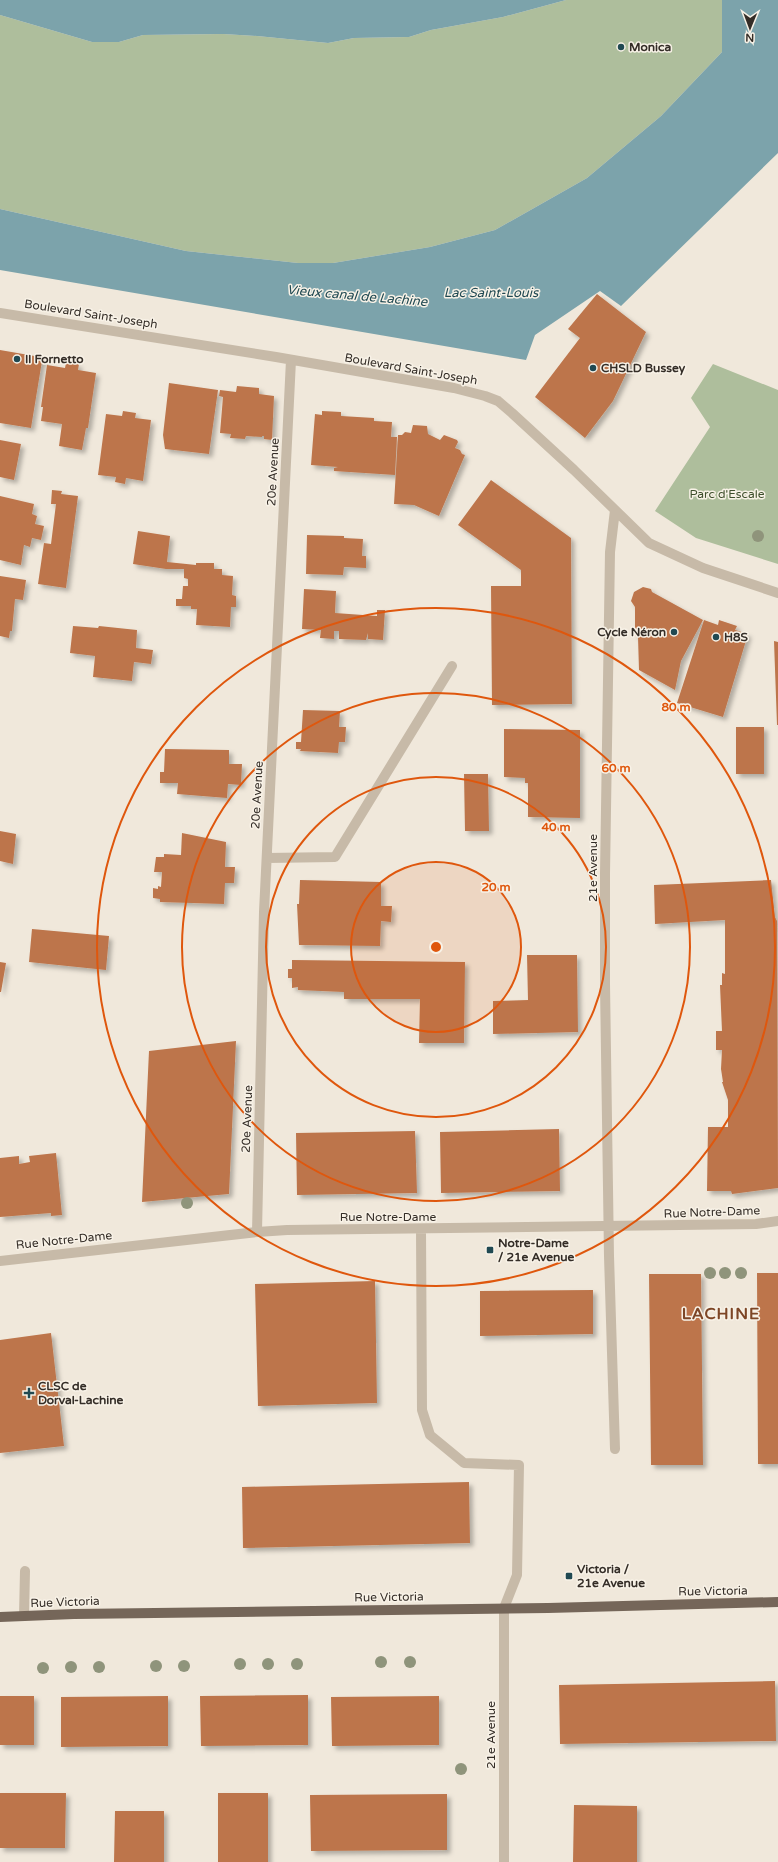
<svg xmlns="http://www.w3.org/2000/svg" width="778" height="1862" font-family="'Varela Round',sans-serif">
<defs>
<filter id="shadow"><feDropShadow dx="3.5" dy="3.5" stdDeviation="2" flood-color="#0004"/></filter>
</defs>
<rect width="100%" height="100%" fill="#f0e8db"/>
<path fill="#aebe9c" d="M566,0H722V52L661,116L587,178L495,230L430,247L333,263H298L186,251L0,209V15L92,42H119L143,35L223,34L257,36L328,43L354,38L409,37L431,30L503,17Z
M713,364L778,390V564L696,538L655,511L710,427L691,398Z"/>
<path fill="#7ca3ab" d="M0,0H566L503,17L431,30L409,37L354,38L328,43L257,36L223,34L143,35L119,42H92L0,15Z
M722,0H778V153L621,306L600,291L535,335L526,360L0,270V209L186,251L298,263H333L430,247L495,230L587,178L661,116L722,52Z"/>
<path fill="#bd754b" filter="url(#shadow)" d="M597,294L646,332L613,401L585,438L535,397L580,338L568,329Z
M0,350L46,358L45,362L42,361L31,428L0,423Z
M66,363L79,364L78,370L96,373L88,428H86L82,450L59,446L62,424L41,421L43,407H41L47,365L65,368Z
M169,383L218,390L209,454L165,449L163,435Z
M237,386L259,388V394L274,396L272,440L264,439V436H262V437L246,436L245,439L230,438L231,434L220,433L223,397L219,396L220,390L236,392Z
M123,411L136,413L135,418L151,420L143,481L126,478L125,484L115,482L116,477L98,475L106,414L122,416Z
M322,411L341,412V416L374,418V421L392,422L391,437H397L395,475L334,471V468L338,467L311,465L315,414L322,415Z
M413,425L427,426L428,434L440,440L444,435L457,440L458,442L455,448L460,450L462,454L465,455L439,516L414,505L394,504L398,435H402L405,432L411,433Z
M0,440L21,444L14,480L0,477Z
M491,480L571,538L572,704L492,705L491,586H521V570L458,525Z
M52,490L62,491L61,494L78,496L66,588L38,584L44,543L51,544L56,504H51Z
M0,496L34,504L32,514L37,516L35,524L44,526L41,540L32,538L30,547L24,545L21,565L0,560Z
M138,531L170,536L167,562L196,565V563H214V569H222V575L233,576L232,595L236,596V607H231L230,627L196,625L197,609H191V606H176V599H182L183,586H188V579L184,578V569H166L133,564Z
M307,535L344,536V538L363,539L362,556H366V568L344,567L343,575L306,574Z
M0,576L26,580L23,600L15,599L12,631H10L9,638L0,636Z
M643,587L651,589L652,592L703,620L681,661L675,690L639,670L638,637L635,635V607L631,601L634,592Z
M304,589L336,591L335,613L377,616V610H385L383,640L368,639V633L366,640L339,639V631H334V639L320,638L321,630L302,629Z
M704,620L718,625L719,620L737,626L735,630L748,634L723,717L677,703Z
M73,626L98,628L99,626L137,630L136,648L153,650L151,664L134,662L132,681L93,677L95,656L70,653Z
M774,641L778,642V725H777Z
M303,710L340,711L339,727H346L345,742H339L338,753L300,751L301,749H296V742H301Z
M736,727H764V774H736Z
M504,729L580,730V818L528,817V783H525V778L504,777Z
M165,749L229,750V764H242L241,785L228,784L227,798L177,794L178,783H160V772H164Z
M464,774H488L489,831H465Z
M0,831L16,834L13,864L0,861Z
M182,833L226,842L225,867H235L234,883H225L224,904L160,902V899L153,898V888L158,889V886L161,887L162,872H154L156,857H164V854L181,855Z
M300,880L381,882V906H392L391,922L381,921L380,946L299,945L297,904H299Z
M771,880L775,917L777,921L778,1188L732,1194L731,1191H707L708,1127H728V1100L722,1082H723L721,1069L722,1050H716V1031H722L720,985H722V973L725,974V920L655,924L654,885Z
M32,929L109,936L106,970L29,962Z
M527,955H577L578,1032L493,1034V1001L528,1000Z
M292,960L465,962L464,1043H419L420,999H344V992L298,990V987L292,988V978H288V969H292Z
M0,962L6,963L1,992H0Z
M236,1041L229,1194L142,1202L149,1051Z
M559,1129L560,1191L441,1193L440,1132Z
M415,1131L417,1193L297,1195L296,1133Z
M56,1153L62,1215L51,1216V1213L0,1217V1158L19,1156V1164L30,1162L29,1156Z
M757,1273H778V1464H758Z
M649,1274H701L703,1465H651Z
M375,1281L377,1403L258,1406L255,1284Z
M593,1290V1334L480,1336V1291Z
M51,1333L64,1446L0,1453V1340Z
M469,1482L470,1543L243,1548L242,1487Z
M775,1681L776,1741L560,1744L559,1685Z
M308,1695V1745L201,1746L200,1696Z
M0,1696H34V1745H0Z
M168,1696V1746L61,1747V1697Z
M439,1696V1745L332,1746L331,1697Z
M0,1793H66L65,1848H0Z
M218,1793H268V1862H218Z
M447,1794V1850L311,1851L310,1795Z
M574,1805L637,1806V1862H573Z
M115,1811H164V1862H114Z"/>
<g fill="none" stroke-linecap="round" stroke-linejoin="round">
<path stroke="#c7baa8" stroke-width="10" d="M0,313L276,357L454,388L485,396L498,401L512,413L574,470L649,543L703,568L778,593
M267,858L335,857L452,666
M421,1229L422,1410L430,1435L464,1463L519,1465L517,1575L504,1608V1862
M257,1232L264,912L291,360
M0,1261L257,1232L287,1230L756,1224L778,1221
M615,1449L609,1256L605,984V874L610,552L615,510
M24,1616L25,1571"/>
<path stroke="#756659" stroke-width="10" d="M0,1617L74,1614L548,1608L778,1602"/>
</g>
<g fill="#8f947b">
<circle cx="758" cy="536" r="6"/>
<circle cx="187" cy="1203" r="6"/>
<circle cx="710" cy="1273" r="6"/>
<circle cx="725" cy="1273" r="6"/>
<circle cx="741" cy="1273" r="6"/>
<circle cx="381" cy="1662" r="6"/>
<circle cx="410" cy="1662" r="6"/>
<circle cx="240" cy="1664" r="6"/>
<circle cx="268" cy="1664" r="6"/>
<circle cx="297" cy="1664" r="6"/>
<circle cx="156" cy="1666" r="6"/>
<circle cx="184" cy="1666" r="6"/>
<circle cx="71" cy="1667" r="6"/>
<circle cx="99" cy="1667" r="6"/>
<circle cx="43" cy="1668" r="6"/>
<circle cx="461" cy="1769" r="6"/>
</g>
<circle cx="436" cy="947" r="85" fill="#df570d" fill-opacity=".12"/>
<g fill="none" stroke="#df570d" stroke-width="2">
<circle cx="436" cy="947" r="85"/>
<circle cx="436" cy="947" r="170"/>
<circle cx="436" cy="947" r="254"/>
<circle cx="436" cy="947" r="339"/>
</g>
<g fill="#204952" stroke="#f8f2e7" stroke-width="1.5">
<circle cx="621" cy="47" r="4"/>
<circle cx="17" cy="359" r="4"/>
<circle cx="593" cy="368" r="4"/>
<circle cx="674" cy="632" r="4"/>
<circle cx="716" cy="637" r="4"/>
<rect x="486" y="1246" width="8" height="8" rx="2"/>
<path d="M27 1387h4v4h4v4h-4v4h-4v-4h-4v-4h4z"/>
<rect x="565" y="1572" width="8" height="8" rx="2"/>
</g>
<g text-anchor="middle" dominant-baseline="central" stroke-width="3" stroke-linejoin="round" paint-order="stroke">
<g font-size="12" font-weight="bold" fill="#342d27" stroke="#f8f2e7" text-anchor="start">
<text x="629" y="47">Monica</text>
<text x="25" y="359">Il Fornetto</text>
<text x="601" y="368">CHSLD Bussey</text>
<text x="666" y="632" text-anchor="end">Cycle Néron</text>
<text x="724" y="637">H8S</text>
<text x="498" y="1243">Notre-Dame<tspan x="498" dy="14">/ 21e Avenue</tspan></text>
<text x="38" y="1386">CLSC de<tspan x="38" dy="14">Dorval-Lachine</tspan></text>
<text x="577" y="1569">Victoria /<tspan x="577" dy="14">21e Avenue</tspan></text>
</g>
<g font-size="12" fill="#342d27" stroke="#f8f2e7">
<text transform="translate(91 314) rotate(9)">Boulevard Saint-Joseph</text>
<text transform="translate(411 369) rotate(10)">Boulevard Saint-Joseph</text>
<text transform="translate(273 472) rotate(-87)">20e Avenue</text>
<text transform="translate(257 795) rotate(-87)">20e Avenue</text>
<text transform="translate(593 868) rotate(-90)">21e Avenue</text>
<text transform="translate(247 1119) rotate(-88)">20e Avenue</text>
<text transform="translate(712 1212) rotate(-2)">Rue Notre-Dame</text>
<text x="388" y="1217">Rue Notre-Dame</text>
<text transform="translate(64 1240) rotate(-6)">Rue Notre-Dame</text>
<text transform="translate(713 1591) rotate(-1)">Rue Victoria</text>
<text transform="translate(389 1597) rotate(-1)">Rue Victoria</text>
<text transform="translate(65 1602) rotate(-2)">Rue Victoria</text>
<text transform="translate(491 1735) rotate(-90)">21e Avenue</text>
</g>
<g font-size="12" fill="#3f502d" stroke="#f8f2e7">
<text x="727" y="494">Parc d'Escale</text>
</g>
<g font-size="13" font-style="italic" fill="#204952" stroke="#f8f2e7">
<text x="491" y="293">Lac Saint-Louis</text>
<text transform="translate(357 296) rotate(5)">Vieux canal de Lachine</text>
</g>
<g font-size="16" font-weight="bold" letter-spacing="1" fill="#7d4626" stroke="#f8f2e7">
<text x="721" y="1314">LACHINE</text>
</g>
</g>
<circle cx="436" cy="947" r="6" fill="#df570d" stroke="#f8f2e7" stroke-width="2"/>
<g font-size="12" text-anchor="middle" font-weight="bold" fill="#df570d" stroke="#f8f2e7" stroke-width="3" stroke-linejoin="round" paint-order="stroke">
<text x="676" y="711">80 m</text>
<text x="616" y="772">60 m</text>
<text x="556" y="831">40 m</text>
<text x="496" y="891">20 m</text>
</g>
<g transform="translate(750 28) rotate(181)" stroke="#f8f2e7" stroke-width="3" paint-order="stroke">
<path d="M0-3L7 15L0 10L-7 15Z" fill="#342d27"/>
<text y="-6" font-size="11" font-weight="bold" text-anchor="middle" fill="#342d27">N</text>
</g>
</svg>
